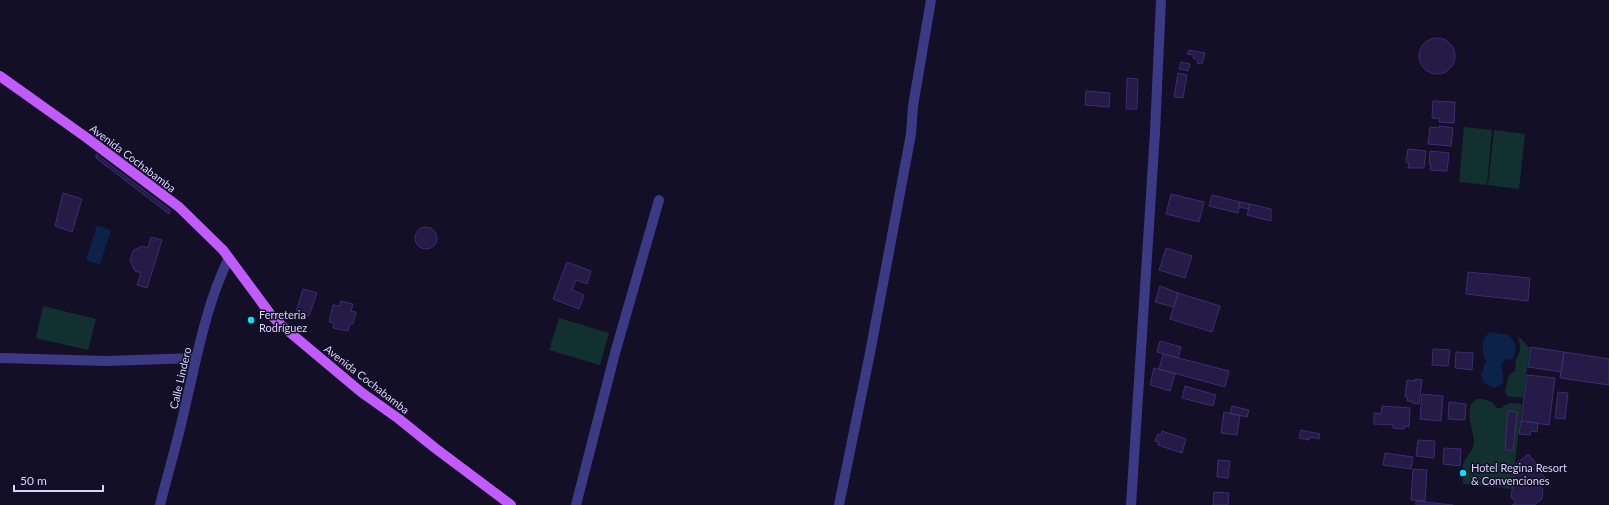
<svg xmlns="http://www.w3.org/2000/svg" width="1609" height="505" font-family="Lato,sans-serif">
<rect width="100%" height="100%" fill="#130f26"/>
<path fill="#12302f" d="M1464,127L1492,130L1487,185L1459,182Z
M1494,130L1525,134L1519,189L1488,185Z
M43,306L96,319L88,350L36,338Z
M559,318L609,333L600,365L549,350Z
M1518,336L1530,348L1523,398L1507,396L1505,391L1509,375L1515,371L1516,360L1520,351V345Z
M1477,399C1485,399 1493,400 1496,408H1502L1505,405L1511,403L1522,404L1512,489L1463,484C1463,477 1461,468 1464,462C1467,454 1473,452 1474,443C1474,431 1462,406 1477,399Z"/>
<path fill="#0c2248" d="M97,225L111,230L100,265L86,260Z
M1489,332L1509,335C1516,342 1518,351 1512,359L1505,360L1502,363C1500,370 1505,376 1503,383L1494,388L1484,383L1481,374L1483,370L1484,363L1487,362C1480,351 1481,342 1489,332Z"/>
<path fill="#241b47" stroke="#3b2d73" d="M1419 56a18 18 0 1 1 36 0a18 18 0 1 1-36 0Z
M1189,50L1205,53L1202,64L1197,63L1198,60L1193,58L1194,55L1187,54Z
M1181,62L1190,64L1188,71L1179,69Z
M1178,73L1187,75L1183,98L1174,97Z
M1127,78L1138,79L1137,109H1126Z
M1086,91L1110,93L1109,107L1085,105Z
M1433,101L1455,102L1454,123L1439,122L1440,119L1432,118Z
M1439,126L1453,128L1451,146L1428,144L1430,127L1439,128Z
M1408,149L1426,151L1424,168H1408L1409,163L1406,162Z
M1430,151L1449,153L1447,171L1430,170L1431,164H1429Z
M96,154L170,210L169,214L96,158Z
M63,193L82,199L72,232L55,226Z
M1171,194L1204,202L1199,222L1166,214Z
M1212,195L1240,202L1238,213L1209,206Z
M1240,202L1250,204L1249,209L1239,207Z
M1250,204L1271,209V221L1247,215Z
M415 238a11 11 0 1 1 22 0a11 11 0 1 1-22 0Z
M151,237L162,240L147,288L137,285L141,273L135,271L130,261L133,251L142,246L148,248Z
M1166,248L1192,256L1185,278L1159,270Z
M567,262L591,271L587,284L576,280L572,290L584,295L579,309L553,299Z
M1468,272L1530,278L1528,301L1466,294Z
M1160,286L1178,293L1174,307L1155,302Z
M303,289L317,293L309,316L296,312Z
M1178,293L1220,306L1212,332L1170,319Z
M341,301L353,304L351,311L356,312L353,324H350L348,331L333,328L334,323L329,322L333,305L340,306Z
M1160,341L1181,347L1178,358L1157,352Z
M1531,347L1564,352L1561,372L1528,367Z
M1433,349L1450,350L1448,366L1432,365Z
M1456,352L1473,353L1472,370L1455,368Z
M1564,352L1609,359V385L1560,378Z
M1163,354L1229,371L1225,387L1159,369Z
M1154,368L1175,374L1170,391L1150,385Z
M1527,375L1555,378L1549,425L1521,421Z
M1415,379L1422,380L1419,404L1412,403V401H1407L1408,397H1405L1407,380L1415,381Z
M1185,386L1216,395L1213,406L1182,398Z
M1558,392L1568,393L1565,419L1555,418Z
M1422,394L1443,396L1441,421L1420,419Z
M1449,402L1466,404L1465,420L1448,419Z
M1232,406L1249,410L1247,417L1230,413Z
M1382,406L1410,408L1409,427L1404,426V429L1393,428V425L1374,424V413L1381,414Z
M1508,411L1517,412L1513,450H1505Z
M1224,412L1240,416L1237,435L1221,433Z
M1521,421L1538,423L1537,432L1531,431L1530,435L1519,434Z
M1301,430L1320,434L1319,439L1309,437V440L1299,438Z
M1162,431L1186,439L1182,453L1158,445L1159,442L1155,441L1158,434L1161,435Z
M1418,440L1435,441L1434,458L1416,456Z
M1444,448L1461,449L1460,466L1443,464Z
M1385,453L1413,457L1411,469L1383,465Z
M1528,454L1543,471L1541,473L1547,480L1540,486L1543,489L1542,499L1534,505H1512L1516,503L1511,497L1516,464Z
M1218,460L1230,461L1228,478L1217,477Z
M1413,469L1427,470L1425,501L1411,500Z
M1214,492L1229,493L1228,505H1213Z
M1416,501L1453,505H1416Z"/>
<g fill="none" stroke-linecap="round" stroke-linejoin="round">
<path stroke="#3d3a85" stroke-width="10" d="M0,358L107,361L196,358
M160,505C168,473 178,440 185,407C197,357 206,304 229,258
M576,505L615,353L659,200
M839,505L870,353L911,134L913,106L931,0
M1131,505L1155,132L1161,0"/>
<path stroke="#c25bff" stroke-width="10" d="M0,76L87,138L179,207L223,250L271,315L281,325L361,392L399,419L435,448L511,505"/>
</g>
<g fill="#00e5ff" stroke="#130f26" stroke-width="1.5">
<circle cx="251" cy="320" r="4"/>
<circle cx="1463" cy="473" r="4"/>
</g>
<g text-anchor="middle" dominant-baseline="central" stroke-width="3" stroke-linejoin="round" paint-order="stroke">
<g font-size="11" fill="#d9d4ff" stroke="#130f26">
<text transform="translate(133 158) rotate(37)">Avenida Cochabamba</text>
<text transform="translate(180 378) rotate(-77)">Calle Lindero</text>
<text transform="translate(367 379) rotate(38)">Avenida Cochabamba</text>
</g>
<g font-size="11" fill="#d9d4ff" stroke="#130f26" text-anchor="start">
<text x="259" y="314">Ferreteria<tspan x="259" dy="13">Rodríguez</tspan></text>
<text x="1471" y="467">Hotel Regina Resort<tspan x="1471" dy="13">&amp; Convenciones</tspan></text>
</g>
</g>
<path d="M14 485v6h89v-6" fill="none" stroke="#d9d4ff" stroke-width="2"/>
<text x="20" y="485" font-size="12" fill="#d9d4ff" stroke="#130f26" stroke-width="3" paint-order="stroke">50 m</text>
</svg>
